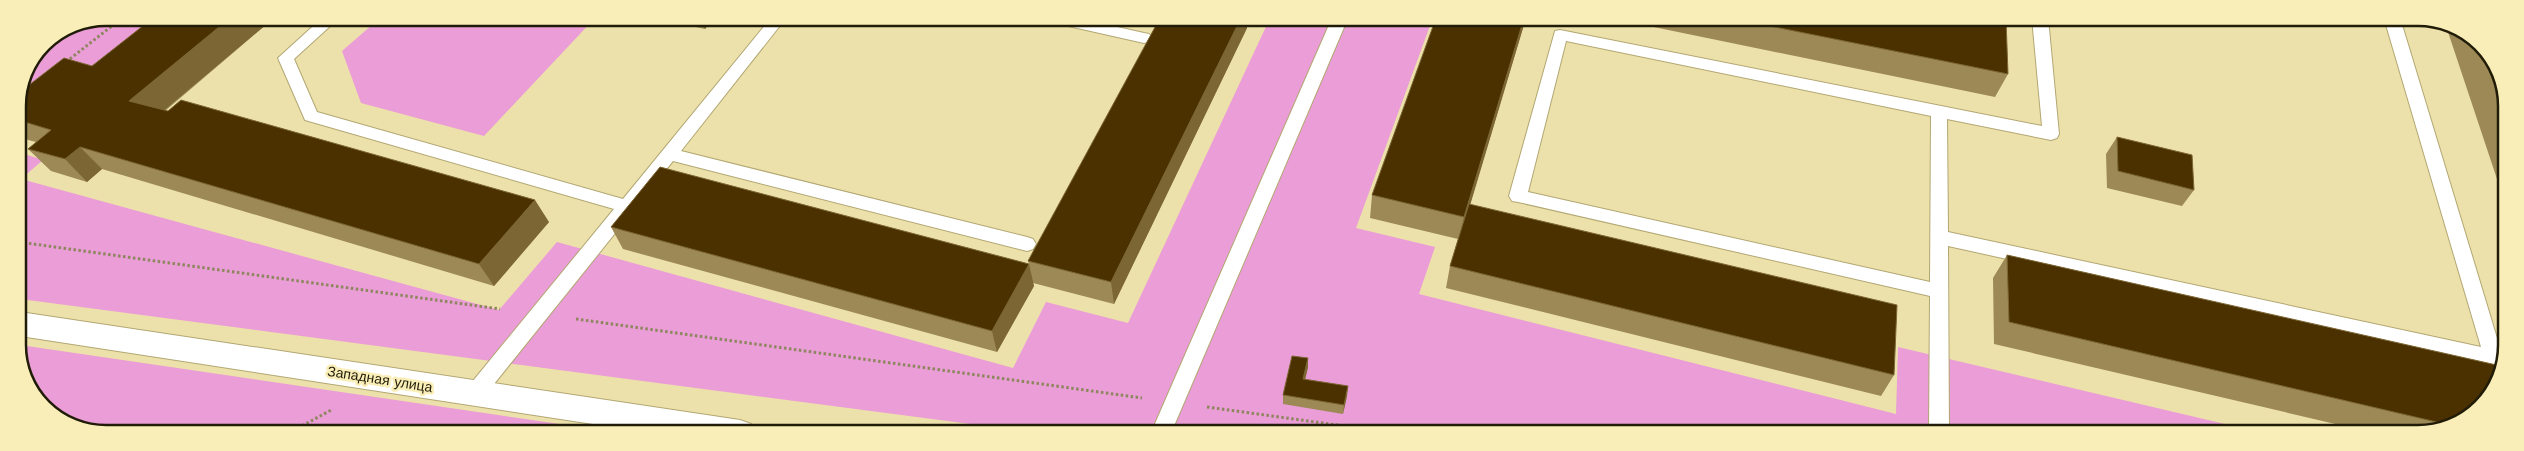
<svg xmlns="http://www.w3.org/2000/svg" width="2524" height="451" font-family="'Work Sans',sans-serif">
<rect width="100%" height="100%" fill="#ede1ab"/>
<path fill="#ea9dd6" d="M106,18H181L107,78L18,106L24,72L44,43L72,24Z
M380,18H595L484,136L361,103L342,51Z
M1270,18H1410L1431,23L1356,228L1435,247L1419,294L1896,414L1898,347L2263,433H1038L20,299L18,152L43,160L21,179L499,310L557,242L1013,368L1046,302L1128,323Z
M20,345L621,433H94L47,411L20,368Z"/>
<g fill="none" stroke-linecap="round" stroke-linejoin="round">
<g stroke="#b2a773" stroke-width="2">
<path id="lane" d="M322,18H339L294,59L317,112L623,199L771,18H786L681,151L1027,237L1033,239L1036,244L1033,249L1027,251L673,161L482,399L475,401L468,399L465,393L468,387L614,209L305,120L278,58Z
M1047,18H1077L1144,33L1149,34L1152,38L1149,42L1144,43L1055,23Z
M1332,18H1348L1171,433H1151Z
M2032,18H2048L2059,134L2057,138L2051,140L1947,119L1948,232L2481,347L2384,18H2400L2503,358L2501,364L2494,366L1948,246L1949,433H1929L1930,296L1518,202L1512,201L1509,196L1555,31L1560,30L2042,126ZM1566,41L1931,116L1930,282L1528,192Z"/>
</g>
<g stroke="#b2a773" stroke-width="2">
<path id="street" d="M20,312L740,420L751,424L755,433H652L20,336Z"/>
</g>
<path stroke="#8e865f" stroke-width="3" stroke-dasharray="2.5 2.5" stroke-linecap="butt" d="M66,62L122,18
M19,242L500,309
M576,319L1142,398
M1207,407L1395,433
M289,433L333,409"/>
<use href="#lane" fill="#fff" fill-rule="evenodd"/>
<use href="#street" fill="#fff" fill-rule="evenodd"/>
</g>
<path fill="#9c8956" d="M153,18H274L165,111L549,222L494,286L102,169L87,182L51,171L28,149L36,142L28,140L18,129V106L20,92L92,66Z
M655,18H714L705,29Z
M1123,18H1247V28L1114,304L1033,283L1034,286L997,352L623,249L611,227L1029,264L1028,261L1156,25Z
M1436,18H1526L1470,204L1894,375L1881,396L1446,288L1450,266L1458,239L1370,218L1372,195Z
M1610,18H2003L2008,74L1995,97Z
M2446,26L2477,40L2505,88V203Z
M2117,137L2194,190L2182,206L2107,188L2106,154Z
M2007,255L2476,412L2418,434L2374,433L1994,344L1993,278Z
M1308,358V367L1305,380L1347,396L1343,414L1283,404V395Z"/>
<path fill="#7c6633" d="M230,18H274L149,123L129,101Z
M702,18H714L705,29L701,19Z
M1241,18H1247V28L1114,304L1111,282Z
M1524,18H1526L1460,239L1464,217Z
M80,147L102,169L87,182L65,159Z
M535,200L549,222L494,286L479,264Z
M1029,264L1034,286L997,352L992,331Z
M1308,358V367L1303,388V379Z
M1348,386L1347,396L1343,414L1344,405Z"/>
<path fill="#4b3100" stroke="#7c6633" d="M153,18H230L129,101L168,111L181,100L535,200L479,264L80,147L65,159L28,149L51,130L18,120V107L20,105L18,104L20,92L64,58L92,66Z
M1160,18H1241L1111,282L1028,261Z
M1436,18H1524L1464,217L1372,195Z
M1730,18H2003L2006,19L2008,74Z
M2483,50L2505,88V113Z
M2117,137L2192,155L2194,190L2118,171Z
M660,167L1029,264L992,331L611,227Z
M1469,204L1897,305L1894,375L1450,266Z
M2007,255L2501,366L2476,412L2445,424L2009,322Z
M1292,356L1308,358L1303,379L1348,386L1344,405L1283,395Z"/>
<g text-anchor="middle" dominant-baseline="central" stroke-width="5" stroke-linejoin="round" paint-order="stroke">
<g font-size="14" fill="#211c08" stroke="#faeeb8">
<text transform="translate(380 379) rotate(9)">Западная улица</text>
</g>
</g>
<path d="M0 0H2524V451H0ZM106 26H2418A80 80 0 0 1 2498 106V345A80 80 0 0 1 2418 425H106A80 80 0 0 1 26 345V106A80 80 0 0 1 106 26Z" fill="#faeeb8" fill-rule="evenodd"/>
<path fill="none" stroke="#211c08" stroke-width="2.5" d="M106 26H2418A80 80 0 0 1 2498 106V345A80 80 0 0 1 2418 425H106A80 80 0 0 1 26 345V106A80 80 0 0 1 106 26Z"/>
</svg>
